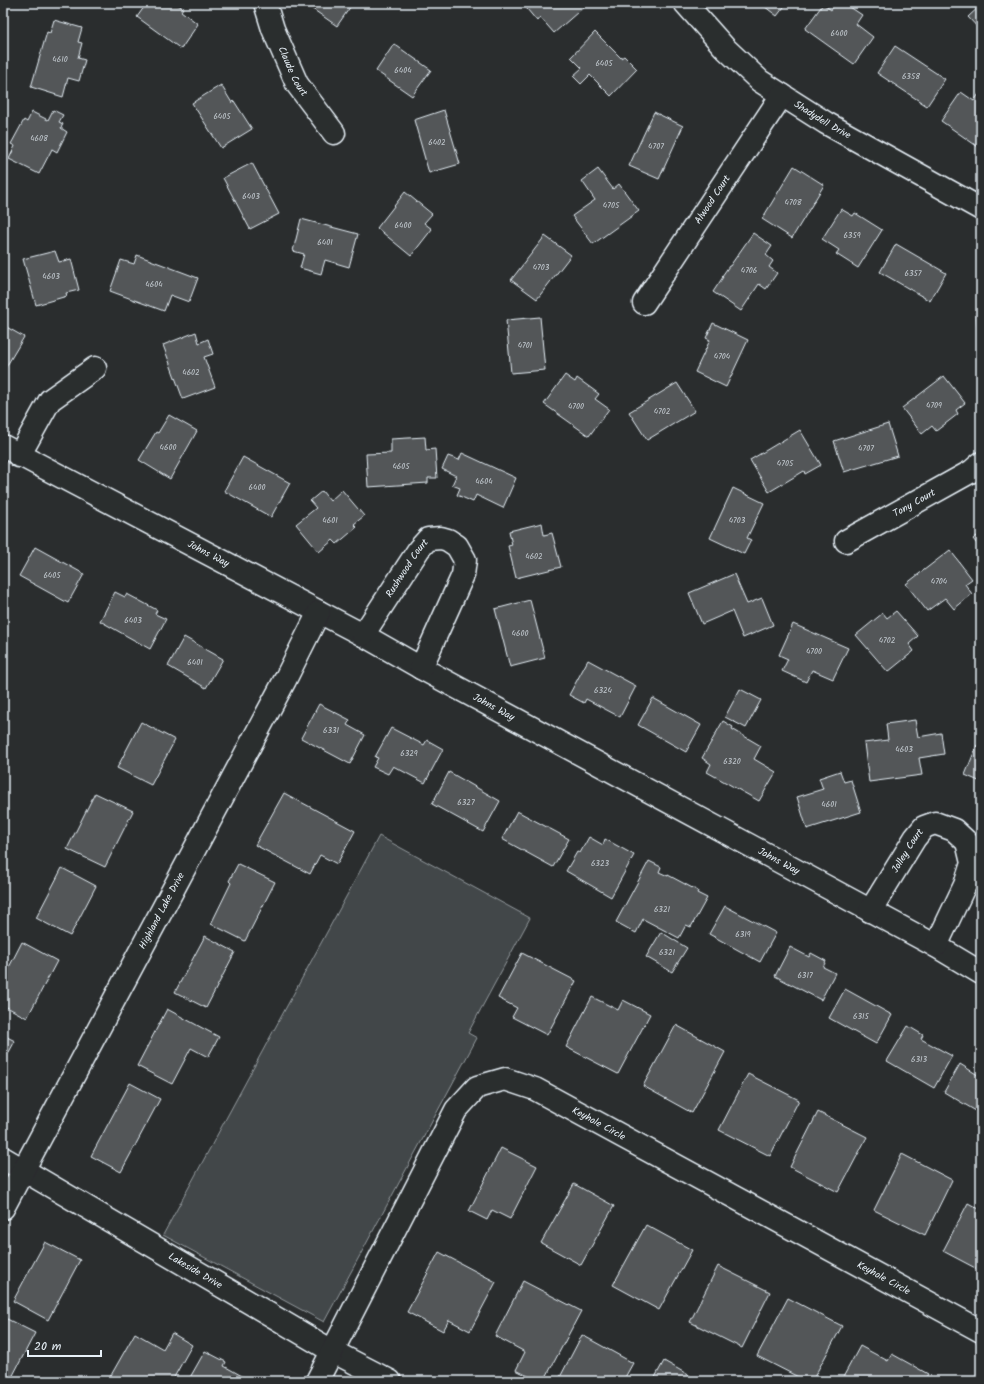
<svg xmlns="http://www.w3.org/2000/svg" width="984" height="1384" font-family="Kalam,sans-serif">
<rect width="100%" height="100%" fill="#2a2d2e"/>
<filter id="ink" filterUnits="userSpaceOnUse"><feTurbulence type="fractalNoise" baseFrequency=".025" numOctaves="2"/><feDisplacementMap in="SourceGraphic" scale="8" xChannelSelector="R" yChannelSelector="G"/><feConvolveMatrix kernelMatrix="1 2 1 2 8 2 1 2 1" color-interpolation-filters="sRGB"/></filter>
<g filter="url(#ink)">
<path fill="#424648" stroke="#959ca0" d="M379,836L530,918L468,1033L477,1038L324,1322L163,1235Z"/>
<path fill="#535759" stroke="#e8f1f8" d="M147,3H175L183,8L181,11L198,24L181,49L137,17Z
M314,3H353L337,26L311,8Z
M522,3H584L586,5L554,33L540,17L537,21Z
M760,3H787L777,16Z
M836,3H844L862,15L856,24L873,37L854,64L805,29L823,4L831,10Z
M981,5V31L968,17Z
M54,20L82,28L78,42L82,43L78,58L85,60L79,81L68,78L63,97L31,87L47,32L50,33Z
M595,32L621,58L624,56L637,69L611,96L590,75L581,84L573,76L582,68L571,57Z
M394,44L431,70L412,96L376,71Z
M895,46L945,79L927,106L877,73Z
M221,85L232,103L234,101L252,129L221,148L192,103Z
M981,91V149L941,121L961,92L974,101Z
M53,110L63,115L59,122L63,124L61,128L67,132L57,152L52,149L39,174L9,159L15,146L11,144L24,120L27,122L32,112L48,120Z
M444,110L460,164L429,173L414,120Z
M654,112L683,126L659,179L629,166Z
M252,163L279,214L250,229L223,178Z
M794,166L824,185L792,238L762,219Z
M598,169L613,189L619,184L639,211L593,244L572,216L595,200L582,181Z
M405,192L432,214L424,223L432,229L411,256L377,228Z
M841,209L853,216L855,213L882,230L858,268L836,254L839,250L822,239Z
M301,219L358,234L349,267L325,260L321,274L300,268L304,254L293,251Z
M753,233L772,246L766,255L773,261L769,267L777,273L766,289L759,284L741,311L713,292L723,277L722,276L729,266H730Z
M545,236L571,255L537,299L511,280Z
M896,244L946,273L930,301L880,272Z
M55,251L59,262L71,259L79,290L66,293L67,296L36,305L23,259Z
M137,255L198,278L189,302L170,295L164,311L110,291L121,260L134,264Z
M981,311V366L976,312Z
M540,317L545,370L511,373L506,320Z
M713,323L748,340L726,387L695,372L710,340L706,338Z
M3,325L24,337L3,372Z
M196,332L199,343L208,339L213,354L204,357L215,387L183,399L163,345Z
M565,375L575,382L577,378L599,394L595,399L609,409L589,436L544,404Z
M944,376L965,403L956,410L958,414L936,431L932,426L922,434L902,408Z
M677,383L695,411L647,440L629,412Z
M169,415L197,431L170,479L139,460L156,432L158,433Z
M888,424L898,456L844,472L834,441Z
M800,430L821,465L805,474L804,471L769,492L750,460Z
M425,437L426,450L435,449L437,478H428V483L368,487L366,454L391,453V439Z
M462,453L516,478L503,508L476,495L473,502L457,495L460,488L452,485L456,476L442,469L448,456L459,460Z
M243,457L290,483L271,517L224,491Z
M733,488L764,503L747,538L751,540L744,554L710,538Z
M342,490L364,516L354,524L357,527L337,544L333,540L319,552L296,524L316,508L310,501L322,491L330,501Z
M542,523L544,535L552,533L561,567L516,578L508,546L512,545L509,531Z
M981,533V549L973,539Z
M35,547L84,574L68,603L19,576Z
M950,550L972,579L965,584L972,594L954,609L945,598L927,611L906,584Z
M734,574L747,604L762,598L773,625L743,638L732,611L702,624L689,593Z
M115,592L125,597L127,594L157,610L155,614L166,619L150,649L100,621Z
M530,600L545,658L510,667L495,609Z
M896,611L918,636L909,644L914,651L888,672L856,635L883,613L887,618Z
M793,624L848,648L833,679L812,670L806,682L782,671L788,659L779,655Z
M184,637L223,659L206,688L168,666Z
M588,660L636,686L620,717L586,699L584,703L569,695Z
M740,689L761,700L746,728L725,717Z
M653,698L701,725L686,752L638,725Z
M319,704L350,720L347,725L365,735L350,764L301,738Z
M915,720L918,737L941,733L944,754L919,758L922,775L869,782L864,743L888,740L886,724Z
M723,721L733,727L732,729L761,746L754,759L776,772L759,801L707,772L711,764L702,758Z
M141,722L175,740L151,785L117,768Z
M391,728L424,745L427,740L443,749L425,783L393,766L388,774L373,767L378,758L375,757Z
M977,745L981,747V782L965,775Z
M840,771L844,782L851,780L861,812L807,829L797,797L823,789L819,778Z
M449,772L500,801L483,832L432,804Z
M95,793L133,811L105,867L67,849Z
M284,793L355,831L337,864L320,855L310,874L255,845Z
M517,811L569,839L553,867L502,839Z
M589,837L603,845L605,839L634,855L611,897L566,871L577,852L580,853Z
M649,861L661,867L659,872L668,876V875L698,891L697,893L707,898L691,927L686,925L679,938L643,919L636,933L616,922Z
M238,864L275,882L245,941L211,924L231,883L229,881Z
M62,868L96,886L70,936L36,918Z
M725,906L776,933L760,962L709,934Z
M661,932L687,948L672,972L646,957Z
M205,936L235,952L206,1008L175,992Z
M22,942L57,961L27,1018L3,1005V979Z
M790,947L809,957L811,953L826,961L823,967L835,973L821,1000L775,976Z
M522,953L576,981L547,1035L512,1017L517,1008L498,998Z
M845,989L892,1015L876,1044L829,1018Z
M592,997L618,1010L623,1000L650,1014L618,1074L566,1047Z
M167,1009L219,1037L208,1057L191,1048L172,1084L137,1066Z
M676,1025L725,1052L692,1113L643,1086Z
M908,1026L923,1035L921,1039L952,1056L934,1088L887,1061Z
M3,1035L15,1041L3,1063Z
M960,1064L981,1077V1114L944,1092Z
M748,1074L799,1100L770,1156L719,1130Z
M130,1083L160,1099L121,1172L91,1156Z
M818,1112L867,1137L838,1192L790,1167Z
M501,1148L537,1166L510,1219L492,1210L487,1220L469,1211Z
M902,1154L952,1180L925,1235L874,1210Z
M574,1184L614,1206L581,1265L541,1243Z
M968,1203L981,1210V1271L943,1251Z
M646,1225L692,1250L659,1310L613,1285Z
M45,1242L80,1260L48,1320L13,1301Z
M439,1252L496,1282L470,1331L449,1320L443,1331L407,1312Z
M718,1266L770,1292L742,1348L690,1322Z
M523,1281L581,1311L544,1381H538L516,1370L525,1352L495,1336Z
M788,1298L842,1326L812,1381H806L757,1356Z
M5,1318L35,1333L10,1381H3V1321Z
M135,1333L163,1349L172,1333L192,1345L172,1381H118L110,1377Z
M582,1335L633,1363L623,1381H558Z
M860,1346L888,1361L892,1354L928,1374L924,1381H841Z
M205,1351L226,1362L224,1366L251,1381H188Z
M664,1361L699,1381H653Z"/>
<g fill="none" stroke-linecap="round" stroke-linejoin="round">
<g stroke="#e8f1f8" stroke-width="25">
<g id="minor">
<path id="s1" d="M265,3L273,29L297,84L334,133"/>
<path id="s2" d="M685,3L725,48L760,81L826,123L981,209"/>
<path id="s3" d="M644,303L782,95"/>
<path id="s4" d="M3,446L363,635L421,668L936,946L981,973"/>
<path d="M19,456L50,400L95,368"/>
<path id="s5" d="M846,541L972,471L981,463"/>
<path id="s6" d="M363,635L419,549L428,539L441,538L448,540L457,546L465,560L463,575L421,668"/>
<path id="s7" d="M870,911L915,838L924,827L935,823L954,830L967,842L972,863L965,885L936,946"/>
<path id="s8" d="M3,1158L332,1351L390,1381"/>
<path id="s9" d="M3,1208L285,680L319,612"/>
<path id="s10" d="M317,1381L456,1110L477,1087L505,1079L535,1089L981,1331"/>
</g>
</g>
<use href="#minor" stroke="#2a2d2e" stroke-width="22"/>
</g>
</g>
<g text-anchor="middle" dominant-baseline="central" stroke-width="3" stroke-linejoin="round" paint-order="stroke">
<g font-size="8" fill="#c3cad0">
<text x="839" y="33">6400</text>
<text x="60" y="59">4610</text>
<text x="604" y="63">6405</text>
<text x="403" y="70">6404</text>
<text x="911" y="76">6358</text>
<text x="222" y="116">6405</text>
<text x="39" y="138">4608</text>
<text x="437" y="142">6402</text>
<text x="656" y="146">4707</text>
<text x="251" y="196">6403</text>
<text x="793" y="202">4708</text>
<text x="611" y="205">4705</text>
<text x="403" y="225">6400</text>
<text x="852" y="235">6359</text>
<text x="325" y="242">6401</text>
<text x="541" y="267">4703</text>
<text x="749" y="270">4706</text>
<text x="913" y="273">6357</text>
<text x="51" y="276">4603</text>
<text x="154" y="284">4604</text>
<text x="525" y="345">4701</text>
<text x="722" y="356">4704</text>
<text x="191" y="372">4602</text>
<text x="934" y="405">4709</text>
<text x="576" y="406">4700</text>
<text x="662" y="411">4702</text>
<text x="168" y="447">4600</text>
<text x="866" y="448">4707</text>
<text x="785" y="463">4705</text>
<text x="401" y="466">4605</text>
<text x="484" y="481">4604</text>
<text x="257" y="487">6400</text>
<text x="330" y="520">4601</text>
<text x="737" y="520">4703</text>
<text x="534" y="556">4602</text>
<text x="52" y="575">6405</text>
<text x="939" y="581">4704</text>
<text x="133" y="620">6403</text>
<text x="520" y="633">4600</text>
<text x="887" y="640">4702</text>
<text x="814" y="651">4700</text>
<text x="195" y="662">6401</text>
<text x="603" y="690">6324</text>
<text x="331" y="730">6331</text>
<text x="904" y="749">4603</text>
<text x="409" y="753">6329</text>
<text x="732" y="761">6320</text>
<text x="466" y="802">6327</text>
<text x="829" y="804">4601</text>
<text x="600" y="863">6323</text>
<text x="662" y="909">6321</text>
<text x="743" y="934">6319</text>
<text x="667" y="952">6321</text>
<text x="805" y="975">6317</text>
<text x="861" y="1016">6315</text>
<text x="919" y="1059">6313</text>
</g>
<g font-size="10" fill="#e8f1f8" stroke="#2a2d2e">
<text stroke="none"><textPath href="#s1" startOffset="74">Claude Court</textPath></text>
<text stroke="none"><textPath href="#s2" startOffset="182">Shadydell Drive</textPath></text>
<text stroke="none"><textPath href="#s3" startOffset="124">Alwood Court</textPath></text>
<text stroke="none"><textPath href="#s5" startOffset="78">Tony Court</textPath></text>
<text stroke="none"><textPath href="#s4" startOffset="232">Johns Way</textPath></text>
<text stroke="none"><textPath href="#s6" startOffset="80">Rushwood Court</textPath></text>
<text stroke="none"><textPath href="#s4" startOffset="556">Johns Way</textPath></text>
<text stroke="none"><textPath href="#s7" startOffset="71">Jolley Court</textPath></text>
<text stroke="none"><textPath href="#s4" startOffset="880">Johns Way</textPath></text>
<text stroke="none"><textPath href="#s9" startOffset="337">Highland Lake Drive</textPath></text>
<text stroke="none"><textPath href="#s10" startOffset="469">Keyhole Circle</textPath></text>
<text stroke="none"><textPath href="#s8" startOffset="223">Lakeside Drive</textPath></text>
<text stroke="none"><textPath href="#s10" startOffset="793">Keyhole Circle</textPath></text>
</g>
</g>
<rect width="984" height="1384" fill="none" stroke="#2a2d2e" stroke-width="16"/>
<rect x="8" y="8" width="968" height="1368" fill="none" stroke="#e8f1f8" stroke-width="1.5" filter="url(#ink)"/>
<path d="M28 1350v6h73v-6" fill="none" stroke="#e8f1f8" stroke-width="2"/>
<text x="34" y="1350" font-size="12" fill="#e8f1f8" stroke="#2a2d2e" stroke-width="3" paint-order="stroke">20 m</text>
</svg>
